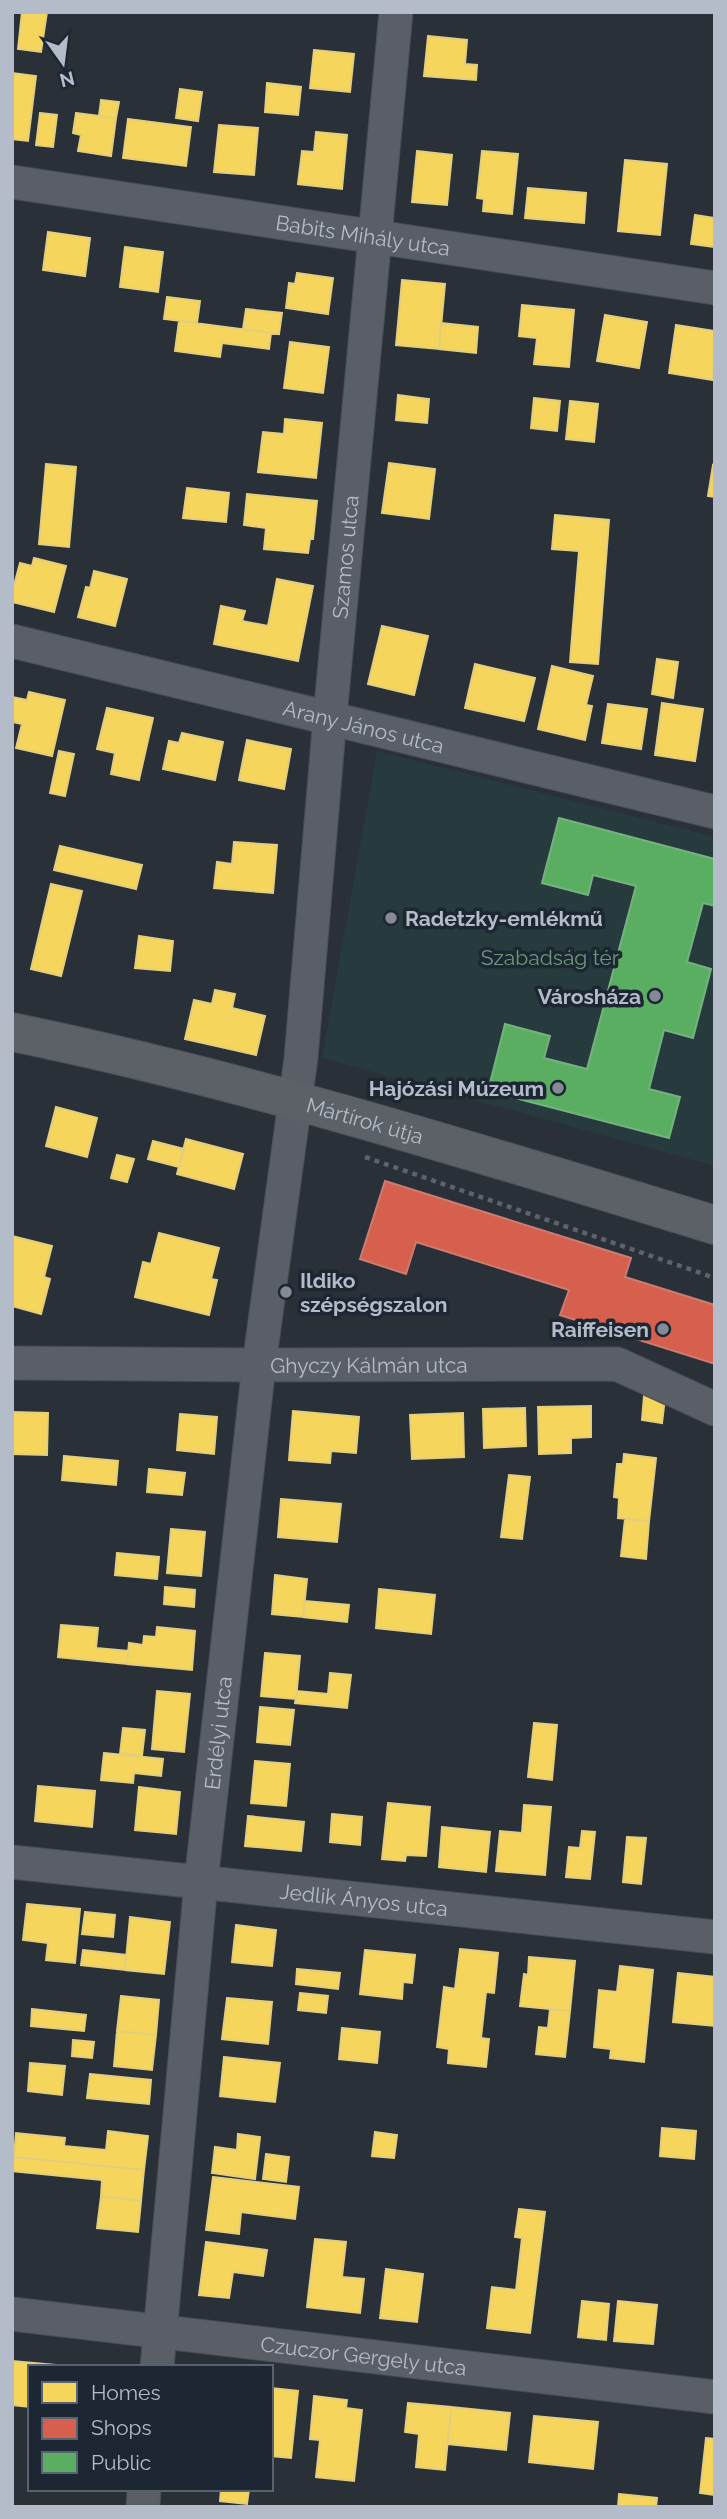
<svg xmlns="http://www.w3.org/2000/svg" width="727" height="2519" font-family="Raleway,sans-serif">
<rect width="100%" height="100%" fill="#2a3038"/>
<path fill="#273a3e" d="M377,751L715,837V1166L322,1058Z"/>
<path fill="#f6d55c" stroke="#e2ce7d" stroke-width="2" d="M22,12H47L41,52L18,49Z
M428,36L467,40L465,64L477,65L476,80L424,76Z
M314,50L354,54L350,92L310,88Z
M12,73L36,76L28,141L12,139Z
M267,83L301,87L298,115L265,112Z
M180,89L202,92L198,121L176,118Z
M101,100L119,102L116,118L99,116Z
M40,113L57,115L53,147L36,145Z
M76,113L116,118L111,156L78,151L81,135L73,133Z
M128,119L191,127L186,166L123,158Z
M219,125L258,128L254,175L214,172Z
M316,132L347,135L342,189L298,184L302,151L314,152Z
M417,151L452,155L447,205L412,202Z
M482,151L518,154L512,214L483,211L484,199L477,198Z
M625,160L667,164L660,235L618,231Z
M528,188L586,193L584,223L525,218Z
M695,215L715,218V247L691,244Z
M48,232L90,238L85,276L43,270Z
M125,247L163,252L158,292L120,287Z
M297,273L333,278L328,314L286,308L289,283L295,284Z
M402,280L445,284L439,349L396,345Z
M167,297L200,301L197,323L164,319Z
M522,305L574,310L569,367L534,364L537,338L519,336Z
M246,309L282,313L279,334L243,329Z
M605,315L647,322L639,368L597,361Z
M179,321L271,333L269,349L222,343L220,357L175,351Z
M441,323L478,327L476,353L439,349Z
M676,325L715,331L713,380L669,373Z
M290,342L329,347L323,393L284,388Z
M398,395L429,399L427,423L396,420Z
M534,398L560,401L557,431L531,428Z
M570,401L598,404L594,442L566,439Z
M285,419L322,423L316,478L258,472L263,432L284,434Z
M389,463L435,469L429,519L382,513Z
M46,464L76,467L69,547L39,544Z
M713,465L715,466V497L708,496Z
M187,488L229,493L226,522L183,518Z
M247,494L317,501L313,539H310L308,553L264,549L266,528L244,525Z
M555,515L609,520L598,664L570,662L579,551L552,549Z
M34,558L66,566L54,612L12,602V593L20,563L32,566Z
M94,571L127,579L115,626L78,617L86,587L90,588Z
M277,579L313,586L298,661L214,644L221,606L245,611L242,621L268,626Z
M382,626L428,636L414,695L368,684Z
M657,659L678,662L673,698L652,694Z
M475,664L535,678L524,721L465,708Z
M552,666L593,676L586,705L592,706L585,740L538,729Z
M29,692L65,700L52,756L16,748L22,724L12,722V697L27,700Z
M662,703L703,709L695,761L655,755Z
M608,704L647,709L641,749L602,743Z
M107,708L153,718L139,780L111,774L115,753L97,749Z
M182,733L223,742L215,780L163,769L169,741L179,743Z
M247,740L291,749L284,789L239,780Z
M59,751L74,754L65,796L50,793Z
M234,842L277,845L273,893L214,888L217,862L232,864Z
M60,846L142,865L136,889L54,870Z
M51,884L82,891L61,976L31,969Z
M139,936L173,941L170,971L135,968Z
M215,990L235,994L232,1008L265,1016L256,1055L185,1039L194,1000L212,1004Z
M56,1107L97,1118L87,1157L46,1146Z
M186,1139L243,1154L234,1189L177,1174Z
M153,1141L184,1149L179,1167L148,1159Z
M117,1155L134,1159L127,1182L111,1178Z
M159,1233L219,1248L211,1279L217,1280L209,1315L135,1297L143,1262L151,1264Z
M12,1236L52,1246L44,1277L50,1279L41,1314L12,1306Z
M644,1396L665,1398L662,1423L642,1420Z
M591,1406V1437L571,1438V1453L539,1454L538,1407Z
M525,1408L526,1446L484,1448L483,1409Z
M293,1411L359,1417L356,1453L331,1451L330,1463L289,1460Z
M12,1412L48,1413L47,1455L12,1454Z
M463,1413L464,1457L412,1459L410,1415Z
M180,1414L217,1417L214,1454L177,1450Z
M624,1454L656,1458L649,1521L618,1518L619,1498L614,1497L617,1464H623Z
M64,1456L118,1461L116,1485L62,1480Z
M149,1469L185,1473L182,1495L147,1492Z
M509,1475L530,1477L522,1539L501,1537Z
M281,1499L341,1504L337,1542L278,1537Z
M625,1519L649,1521L646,1559L621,1556Z
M171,1529L205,1532L201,1576L167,1573Z
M117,1553L159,1557L157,1579L115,1575Z
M275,1575L307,1579L303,1617L272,1614Z
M165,1587L195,1590L194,1607L164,1604Z
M379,1589L435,1595L431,1634L376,1628Z
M305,1601L349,1605L347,1622L303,1617Z
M61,1625L98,1628L96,1648L128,1651L127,1664L58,1657Z
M157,1627L195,1631L192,1670L127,1664L129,1643L143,1645L144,1636L156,1637Z
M265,1653L300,1656L296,1699L261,1696Z
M330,1673L351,1675L347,1708L295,1703L297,1691L328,1694Z
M157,1691L190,1694L184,1752L152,1749Z
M260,1707L294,1710L290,1745L257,1742Z
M534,1723L557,1725L552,1780L528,1777Z
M123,1728L145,1730L142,1756L120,1754Z
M104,1753L163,1759L161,1776L134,1773L133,1783L101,1780Z
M255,1761L290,1764L286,1806L251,1803Z
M38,1786L95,1791L92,1827L35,1821Z
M139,1787L180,1792L176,1834L135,1830Z
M388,1803L430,1807L426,1856L406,1855L405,1861L382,1859Z
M524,1805L551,1807L545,1875L496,1871L500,1831L522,1833Z
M332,1814L362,1817L360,1845L330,1842Z
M248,1816L304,1822L301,1851L245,1846Z
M442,1827L490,1832L486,1872L439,1867Z
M582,1831L595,1832L590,1879L566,1877L569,1847L580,1848Z
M627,1837L646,1838L641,1884L623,1882Z
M27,1904L80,1909L75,1963L46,1960L48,1943L23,1940Z
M85,1912L115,1915L113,1937L82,1934Z
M130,1917L170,1922L164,1974L125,1970Z
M236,1925L276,1930L272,1966L232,1962Z
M460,1949L498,1953L494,1993L486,1992L481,2038L489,2039L486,2067L448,2063L449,2049L437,2047L444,1987L455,1989Z
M83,1950L126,1955L125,1970L81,1965Z
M365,1950L415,1955L412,1983L403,1982L402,1999L360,1994Z
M529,1957L575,1961L570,2011L520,2006L524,1974L528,1975Z
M620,1966L653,1970L644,2062L610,2058L611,2049L594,2047L599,1990L617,1992Z
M297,1969L340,1973L338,1989L296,1984Z
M678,1973L715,1977V2026L673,2022Z
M300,1993L328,1996L326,2013L298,2010Z
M121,1996L159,2000L156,2035L117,2031Z
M227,1998L272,2002L268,2044L222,2039Z
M32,2009L86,2015L84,2031L31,2026Z
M550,2009L570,2011L565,2057L536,2054L539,2027L548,2028Z
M342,2028L380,2032L377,2063L339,2059Z
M117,2031L156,2035L152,2070L114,2066Z
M73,2040L94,2042L92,2058L72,2056Z
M224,2057L280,2063L275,2102L220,2096Z
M30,2063L65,2066L62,2095L28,2091Z
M90,2074L151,2080L149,2104L87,2098Z
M662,2128L696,2131L694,2159L660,2156Z
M108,2131L148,2136L144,2170L14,2157L16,2133L65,2138L64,2146L106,2150Z
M375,2132L397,2135L394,2158L372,2156Z
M238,2134L260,2137L255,2179L212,2173L215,2147L237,2150Z
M266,2154L289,2157L286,2182L263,2179Z
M14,2157L144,2170L141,2201L101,2196L102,2180L12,2171Z
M213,2177L299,2187L295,2219L241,2212L239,2234L206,2230Z
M101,2196L141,2201L138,2232L97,2228Z
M519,2209L545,2212L530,2333L487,2328L492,2287L516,2290L522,2238L515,2237Z
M315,2239L346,2242L342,2277L364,2279L360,2313L307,2307Z
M206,2242L267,2250L263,2276L233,2272L229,2298L199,2295Z
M386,2269L423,2274L417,2322L380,2318Z
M582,2301L609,2304L606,2340L578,2337Z
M618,2301L657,2305L653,2344L614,2341Z
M12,2361L56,2365L30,2367V2407L12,2405Z
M271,2388L298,2391L291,2458L271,2456Z
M314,2396L347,2400L346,2408L362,2410L354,2481L316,2477L320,2440L310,2439Z
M408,2403L451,2407L445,2470L416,2467L419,2434L405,2432Z
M451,2407L510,2413L506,2450L448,2444Z
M534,2416L598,2422L593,2469L529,2462Z
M706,2438L715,2439V2495L700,2493Z
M221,2489H249L247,2504L220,2501Z
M619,2494L657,2498L656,2507H618Z"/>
<path fill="#d6604d" stroke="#cc7c72" stroke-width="2" d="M385,1181L631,1258L625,1277L715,1305V1364L560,1315L569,1290L416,1242L406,1274L360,1259Z"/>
<path fill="#5aae61" stroke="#75b280" stroke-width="2" d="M559,818L715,859V906L703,903L687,962L711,969L693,1038L664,1030L649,1089L680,1097L669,1138L488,1091L505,1024L550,1036L544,1058L587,1069L636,886L593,875L588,895L542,883Z"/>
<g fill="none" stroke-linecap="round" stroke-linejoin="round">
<g stroke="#484c53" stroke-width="35">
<g id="minor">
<path id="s1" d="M12,182L715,288"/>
<path id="s2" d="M12,641L715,812"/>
<path id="s3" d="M12,1363L259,1365L617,1364L715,1409"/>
<path id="s4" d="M12,1862L715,1937"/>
<path id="s5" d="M12,2314L715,2397"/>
<path id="s6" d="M157,2367L201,1882L259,1365L301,1058L330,717L396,12"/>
<path d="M143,2507L144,2489"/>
</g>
</g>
<g stroke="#484c55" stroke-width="40">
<g id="major">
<path id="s7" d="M12,1032C250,1081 482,1154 715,1225"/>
</g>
</g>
<path stroke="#5d636a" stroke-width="4.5" stroke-dasharray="5 5" stroke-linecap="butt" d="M365,1157L715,1278"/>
<use href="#minor" stroke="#5a5e66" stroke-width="33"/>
<use href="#major" stroke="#5c6168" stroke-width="38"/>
</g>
<g fill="#848b96" stroke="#1d2633" stroke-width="2.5">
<circle cx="391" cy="918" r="7"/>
<circle cx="655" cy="996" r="7"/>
<circle cx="558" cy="1088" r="7"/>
<circle cx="286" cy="1292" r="7"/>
<circle cx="663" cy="1329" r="7"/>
</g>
<g text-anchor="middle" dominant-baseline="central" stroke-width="7" stroke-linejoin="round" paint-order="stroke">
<g font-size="21" fill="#b4bcc9" stroke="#1d2633">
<text stroke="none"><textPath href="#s1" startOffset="355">Babits Mihály utca</textPath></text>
<text stroke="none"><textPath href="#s6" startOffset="1820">Szamos utca</textPath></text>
<text stroke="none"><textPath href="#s2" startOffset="362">Arany János utca</textPath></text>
<text stroke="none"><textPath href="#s7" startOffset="364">Mártírok útja</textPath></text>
<text stroke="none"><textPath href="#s3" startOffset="357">Ghyczy Kálmán utca</textPath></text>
<text stroke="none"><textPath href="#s6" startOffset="637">Erdélyi utca</textPath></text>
<text stroke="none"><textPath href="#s4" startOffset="354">Jedlik Ányos utca</textPath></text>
<text stroke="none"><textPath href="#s5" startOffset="354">Czuczor Gergely utca</textPath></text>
</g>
<g font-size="21" font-weight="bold" fill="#b4bcc9" stroke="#1d2633" text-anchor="end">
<text x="405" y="918" text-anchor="start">Radetzky-emlékmű</text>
<text x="641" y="996">Városháza</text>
<text x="544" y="1088">Hajózási Múzeum</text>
<text x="300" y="1280" text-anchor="start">Ildiko<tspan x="300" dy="24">szépségszalon</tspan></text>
<text x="649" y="1329">Raiffeisen</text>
</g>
<g font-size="21" fill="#6b9a76" stroke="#1d2633">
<text x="550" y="957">Szabadság tér</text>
</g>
</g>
<rect width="727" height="2519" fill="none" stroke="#b4bcc9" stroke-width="28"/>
<rect x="28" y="2365" width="245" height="126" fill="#1d2633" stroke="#59626f" stroke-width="2"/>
<rect x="42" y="2382" width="35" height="21" fill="#f6d55c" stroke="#59626f" stroke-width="2"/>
<text x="91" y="2400" font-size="21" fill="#b4bcc9">Homes</text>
<rect x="42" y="2418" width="35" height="21" fill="#d6604d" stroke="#59626f" stroke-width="2"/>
<text x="91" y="2435" font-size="21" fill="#b4bcc9">Shops</text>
<rect x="42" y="2452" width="35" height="21" fill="#5aae61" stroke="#59626f" stroke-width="2"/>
<text x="91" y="2470" font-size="21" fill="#b4bcc9">Public</text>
<g transform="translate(63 63) rotate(166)" stroke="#1d2633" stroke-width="5" paint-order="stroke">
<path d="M0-5L12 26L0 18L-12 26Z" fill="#b4bcc9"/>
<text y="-10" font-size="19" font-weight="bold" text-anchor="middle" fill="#b4bcc9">N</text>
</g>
</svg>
